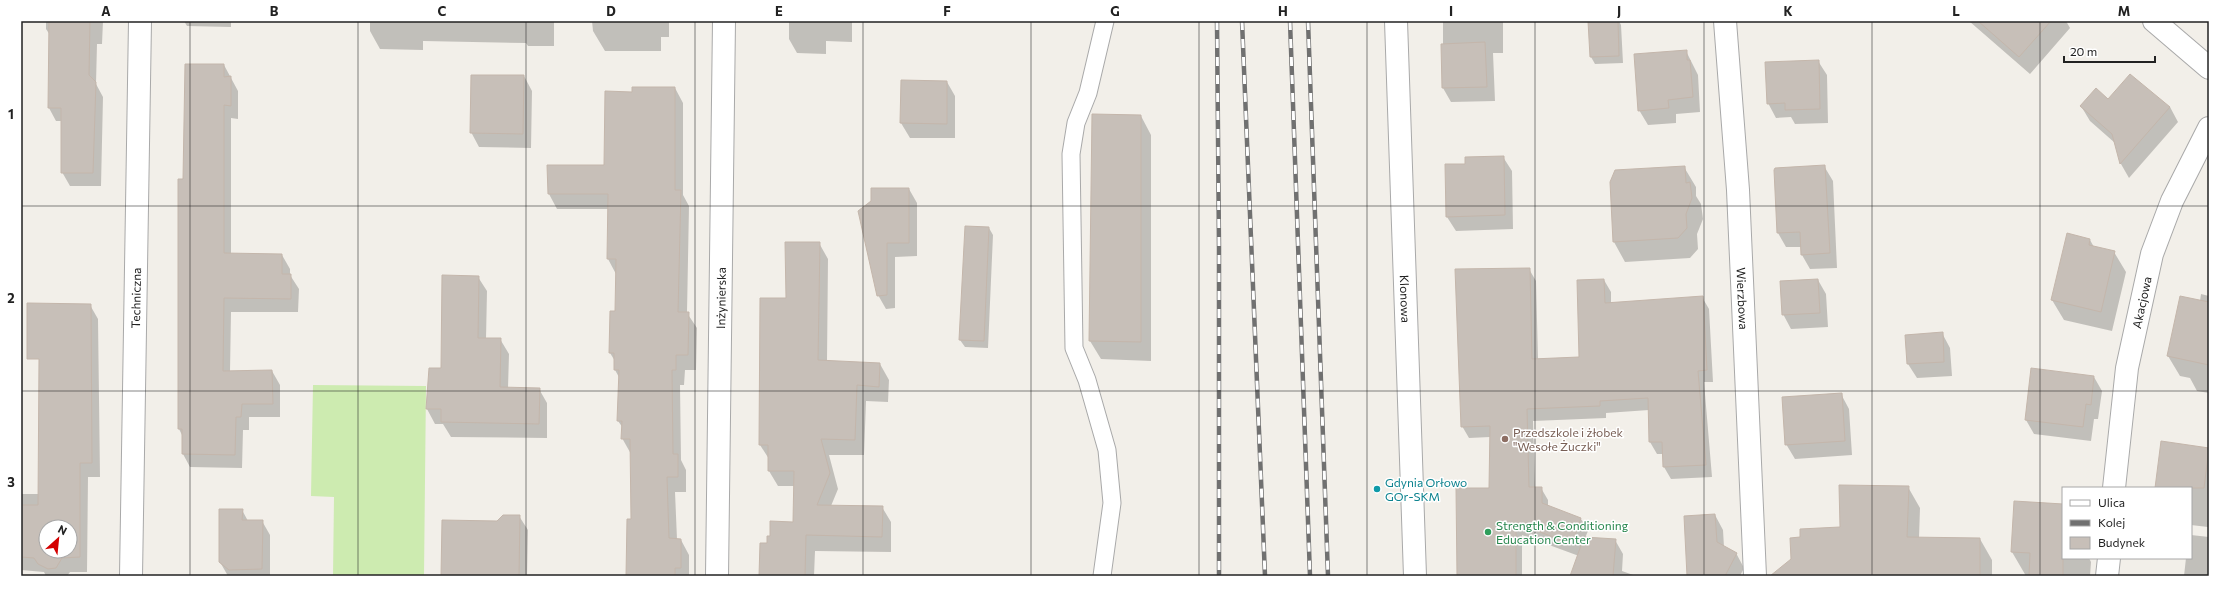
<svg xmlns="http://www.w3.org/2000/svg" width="2230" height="597" font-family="Commissioner,sans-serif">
<rect width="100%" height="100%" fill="#f2efe9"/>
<path fill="#cdebb0" d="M313,385L426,386L424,576H333L334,497L311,496Z"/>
<path fill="#0003" fill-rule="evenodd" d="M46,21H103L102,44H97L96,84L103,97L101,186H70L62,172V121H56L49,108L50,35L46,29Z
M184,21H231V27L187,26Z
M370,21H554V46H528L526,43L423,41V50L380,49L370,31Z
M592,21H669V37H661V51H605L593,31Z
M789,21H852V42L826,41V54L797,53L789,39Z
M1443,21H1503V53H1493L1495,101L1451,102L1443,88Z
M1589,21H1619L1621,25L1623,63L1595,64L1591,57Z
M1969,21H2066L2070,28L2030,74Z
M1686,51L1698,75L1700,112L1676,114V123L1648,125L1639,110Z
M1818,61L1827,75L1828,123L1795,124L1791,117L1776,118L1768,103Z
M224,65L238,91V119L231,118V254L282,255L290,269V275L299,289L298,312H231L230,372L272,371L280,385V417H249V430H243L242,468L190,467L183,454V437L179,429V180H184Z
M524,76L532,91L531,148L479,147L471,132Z
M902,81L947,82L955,96V138H910L901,123Z
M675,88L683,103V195L689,206L687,313L697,328L696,370H685L684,385H680L681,460L686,470V492H675L677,539L681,540L689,555V576H627L632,520L631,454L622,438L623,428L618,421L620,379L615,370V361L610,353L616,312V274L608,259V209H557L549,194L548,166H605L633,93Z
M2108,100L2170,107L2178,122L2129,178L2121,164L2115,143L2090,121L2081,106Z
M1141,116L1151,135V361L1101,359L1090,341Z
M1503,157L1512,171L1513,229L1456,231L1447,217L1466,165Z
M1824,166L1833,181L1837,268L1810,269L1802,255V247H1786L1778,233L1776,169Z
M1684,167L1696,187V196L1701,204L1703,219L1697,234L1698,249L1690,258L1625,262L1614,242Z
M909,189L917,203V256L895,257V308L886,309L878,295L859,211Z
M989,228L993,235L988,348L965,347L960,340Z
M2090,240L2094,247L2114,252L2126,272L2112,331L2064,320L2052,300Z
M819,243L828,259L827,361L880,364L889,380L888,402L866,401L864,455H829L838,489L831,506L882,507L891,522V552L815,551L814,576H760L768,544L793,523L795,486H778L769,471V459L760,445L787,299Z
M1529,269L1536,281L1538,359L1580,358L1604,280L1611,292V303L1702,297L1709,309L1713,382H1704L1712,477L1671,479L1664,467L1663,454H1657L1650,442L1649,410L1606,413V418L1533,421L1535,488H1541L1548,500V507L1581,519L1588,531L1585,538L1615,540L1623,554L1622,571L1636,576H1571L1579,556L1522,535V576H1458L1490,489V437L1469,438L1462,426Z
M478,277L487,291L486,339H500L509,354L508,388L539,389L547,403V438L451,437L443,424H435L427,409L430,369H442Z
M1818,280L1826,294L1828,327L1791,329L1783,314Z
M2201,294L2209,296V393L2197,391L2190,378L2180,376L2168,356L2200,301Z
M90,305L98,319L100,477H88L87,572H70L67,576H46L44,572L21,570V494H39ZM46,527H70V551H46Z
M1942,333L1950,348L1952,376L1917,378L1908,364L1906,335Z
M2094,377L2102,391L2098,419H2094L2091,441L2034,434L2026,420Z
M1841,394L1849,409L1852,455L1795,459L1786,444Z
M2208,449L2209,450L2208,527L2191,525V488H2156Z
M1908,487L1920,508L1919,538L1980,539L1992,560V576H1773L1792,559L1801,538L1841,528Z
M2015,502L2063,505V558H2089L2091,562L2090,576H2026L2012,552Z
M242,510L248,521H262L270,535V576H228L220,562Z
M1715,515L1723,530L1724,547L1736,553L1744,568L1740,576H1688Z
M519,516L528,530L527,576H446L497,522Z
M2191,535L2209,537V576H2184L2186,558H2191Z"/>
<path fill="#c7bfb8" stroke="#c4b6ab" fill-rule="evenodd" d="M49,21H90L89,75L96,82L93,173H61V108H48Z
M1588,21H1618L1619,56L1590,57Z
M1978,21H2051L2019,57Z
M1485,42L1487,87L1442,88L1441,44Z
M1687,50V60H1690L1693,97L1668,100L1669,108L1638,111L1634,54Z
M1819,60L1820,109L1785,110V103L1767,104L1765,62Z
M185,64H224V77L231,76V106L224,105V253L282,254V274H291V299L224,298L223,371L272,370L273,404H242L241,417H236L235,455L182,454V429H178V179H183Z
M2130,74L2170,107L2120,164L2112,134L2080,106L2096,88L2108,99Z
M471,75H524L523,134L470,133Z
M901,80L947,81V124L900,123Z
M632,87H675V190H681L678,312H689L688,355H676V370H672L673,454H678V477H667L669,538L681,539V568H675V576H626L627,519H631L630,439H621L622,421H617L619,370H614V353H609L610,311H615L616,259H607L608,194H548L547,165H604L605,91L632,92Z
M1092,114L1141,115V342L1089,341Z
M1504,156L1505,215L1446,217L1445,164H1465V157Z
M1825,165L1830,253L1801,255L1800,232L1777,233L1774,170L1775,168Z
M1685,166L1686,183L1690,182L1692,198L1686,214L1687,228L1678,238L1613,242L1610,182L1615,170Z
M871,188H909V243H887V295L877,296L858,211L871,201Z
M965,226L989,227L984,341L959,340Z
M2067,233L2090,239L2089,245L2115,251L2101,312L2051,300Z
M785,242H820L818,360L880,363L879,387L857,385L855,440L821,439L830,473L817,505L883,506L882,537L806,535L805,576H759L760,543H767V536H770V521L793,522L794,471H768V445H759L760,298H786Z
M1530,268L1532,359L1579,357L1577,280L1604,279L1605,303L1703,296L1707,370L1698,371L1706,465L1663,467L1662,442H1649L1648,398L1600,401V406L1527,409L1529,487H1542V503L1581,518L1572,544L1516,523V576H1457L1456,488H1489L1490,426L1461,427L1455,269Z
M442,275L479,276L478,338H501L500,387L540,388L539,424L441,422V409H426L429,368H441Z
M1818,279L1820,313L1782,315L1780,281Z
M2180,296L2209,302V365L2167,356Z
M27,303L91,304L92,463H80V557L62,558L56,568L48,569L38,564L34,558L21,557V505H38L39,359H27ZM46,527H70V551H46Z
M1943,332L1944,362L1907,364L1905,335Z
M2031,368L2094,376L2091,405L2086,404L2083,427L2025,420Z
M1842,393L1845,441L1785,445L1782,397Z
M2161,441L2209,448L2204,488H2155Z
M1839,485L1909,486L1907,537L1980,538V576H1770L1791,559L1790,538L1800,537V529L1840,527Z
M2014,501L2063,504V576H2029L2030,553L2011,552Z
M219,509H243L242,520H263L262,569L229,570L219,562Z
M1715,514L1717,542L1737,553L1725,576H1687L1684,516Z
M503,515H520L519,576H441L442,520L497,521Z
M1584,537L1616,539L1613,576H1570Z"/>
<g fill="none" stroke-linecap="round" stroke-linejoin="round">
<g stroke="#a9a9a9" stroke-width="19">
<path id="service" d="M1102,576L1112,503L1107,450L1087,380L1074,348L1071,154L1076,123L1088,93L1105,21"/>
</g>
<g stroke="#a9a9a9" stroke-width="24">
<g id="minor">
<path id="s1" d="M1396,21L1415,576"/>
<path id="s2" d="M1725,21L1738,190L1755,576"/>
<path d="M2154,21L2209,68"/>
<path id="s3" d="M2114,488L2127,368L2152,254L2172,201L2209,128"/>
<path id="s4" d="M131,576L140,21"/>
<path id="s5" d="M717,576L724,21"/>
<path d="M2107,576L2109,558"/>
</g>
</g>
<use href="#service" stroke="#fff" stroke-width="17"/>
<use href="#minor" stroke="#fff" stroke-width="22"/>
<g stroke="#707070" stroke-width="4.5">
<path id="rail" d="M1217,21L1219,248V576
M1242,21L1265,576
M1290,21L1310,576
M1308,21L1328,576"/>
</g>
<use href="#rail" stroke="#fff" stroke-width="3" stroke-dasharray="9" stroke-linecap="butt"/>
</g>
<path fill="none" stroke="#222" stroke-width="1" stroke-opacity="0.55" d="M190,21V576M358,21V576M526,21V576M695,21V576M863,21V576M1031,21V576M1199,21V576M1367,21V576M1535,21V576M1704,21V576M1872,21V576M2040,21V576M21,206H2209M21,391H2209"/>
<circle fill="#8d6e63" stroke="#fff" stroke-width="1.5" cx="1505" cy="439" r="4"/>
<circle fill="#0f9aa8" stroke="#fff" stroke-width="1.5" cx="1377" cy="489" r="4"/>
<circle fill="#2e9e5b" stroke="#fff" stroke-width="1.5" cx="1488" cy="532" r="4"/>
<g text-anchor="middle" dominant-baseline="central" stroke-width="3" stroke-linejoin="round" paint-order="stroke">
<g font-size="12" fill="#222" stroke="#fff">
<text stroke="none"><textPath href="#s4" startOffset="278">Techniczna</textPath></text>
<text stroke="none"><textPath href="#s5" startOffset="278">Inżynierska</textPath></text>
<text stroke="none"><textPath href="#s2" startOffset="278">Wierzbowa</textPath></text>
<text stroke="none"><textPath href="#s1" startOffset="278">Klonowa</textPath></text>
<text stroke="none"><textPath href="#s3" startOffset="188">Akacjowa</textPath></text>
</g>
<g font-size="12" fill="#785e54" stroke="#fff" text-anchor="start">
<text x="1513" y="432">Przedszkole i żłobek<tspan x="1513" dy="14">"Wesołe Żuczki"</tspan></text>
</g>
<g font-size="12" fill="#0d838f" stroke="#fff" text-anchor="start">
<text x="1385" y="482">Gdynia Orłowo<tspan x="1385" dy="14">GOr-SKM</tspan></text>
</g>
<g font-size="12" fill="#27864d" stroke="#fff" text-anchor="start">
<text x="1496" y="525">Strength &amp; Conditioning<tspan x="1496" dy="14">Education Center</tspan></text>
</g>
</g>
<rect width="2230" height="597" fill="none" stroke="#ffffff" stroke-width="44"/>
<rect x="2062" y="487" width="130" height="72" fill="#ffffff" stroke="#a7a7a7"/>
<rect x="2070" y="500" width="20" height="6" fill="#ffffff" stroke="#a7a7a7"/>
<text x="2098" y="507" font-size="12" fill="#222222">Ulica</text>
<rect x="2070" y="520" width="20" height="6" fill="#707070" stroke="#a7a7a7"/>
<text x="2098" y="527" font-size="12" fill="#222222">Kolej</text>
<rect x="2070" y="537" width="20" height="12" fill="#c7bfb8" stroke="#a7a7a7"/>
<text x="2098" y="547" font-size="12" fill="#222222">Budynek</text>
<g transform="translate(58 539) rotate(27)"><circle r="19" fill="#ffffff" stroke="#a7a7a7"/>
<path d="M0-3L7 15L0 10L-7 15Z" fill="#d40000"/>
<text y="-6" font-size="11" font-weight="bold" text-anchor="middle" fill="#222222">N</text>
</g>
<path d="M2064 56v6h91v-6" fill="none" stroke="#222222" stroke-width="2"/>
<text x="2070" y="56" font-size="12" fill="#222222" stroke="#ffffff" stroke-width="3" paint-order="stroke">20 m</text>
<rect x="22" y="22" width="2186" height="553" fill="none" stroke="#222" stroke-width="1.5"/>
<g font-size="13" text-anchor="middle" font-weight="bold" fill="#222">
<text x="106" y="16">A</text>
<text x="274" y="16">B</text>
<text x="442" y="16">C</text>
<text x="611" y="16">D</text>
<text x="779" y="16">E</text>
<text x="947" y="16">F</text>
<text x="1115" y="16">G</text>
<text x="1283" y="16">H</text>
<text x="1451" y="16">I</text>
<text x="1619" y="16">J</text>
<text x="1788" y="16">K</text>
<text x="1956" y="16">L</text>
<text x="2124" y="16">M</text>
<text x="11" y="119">1</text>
<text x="11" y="303">2</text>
<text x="11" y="487">3</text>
</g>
</svg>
